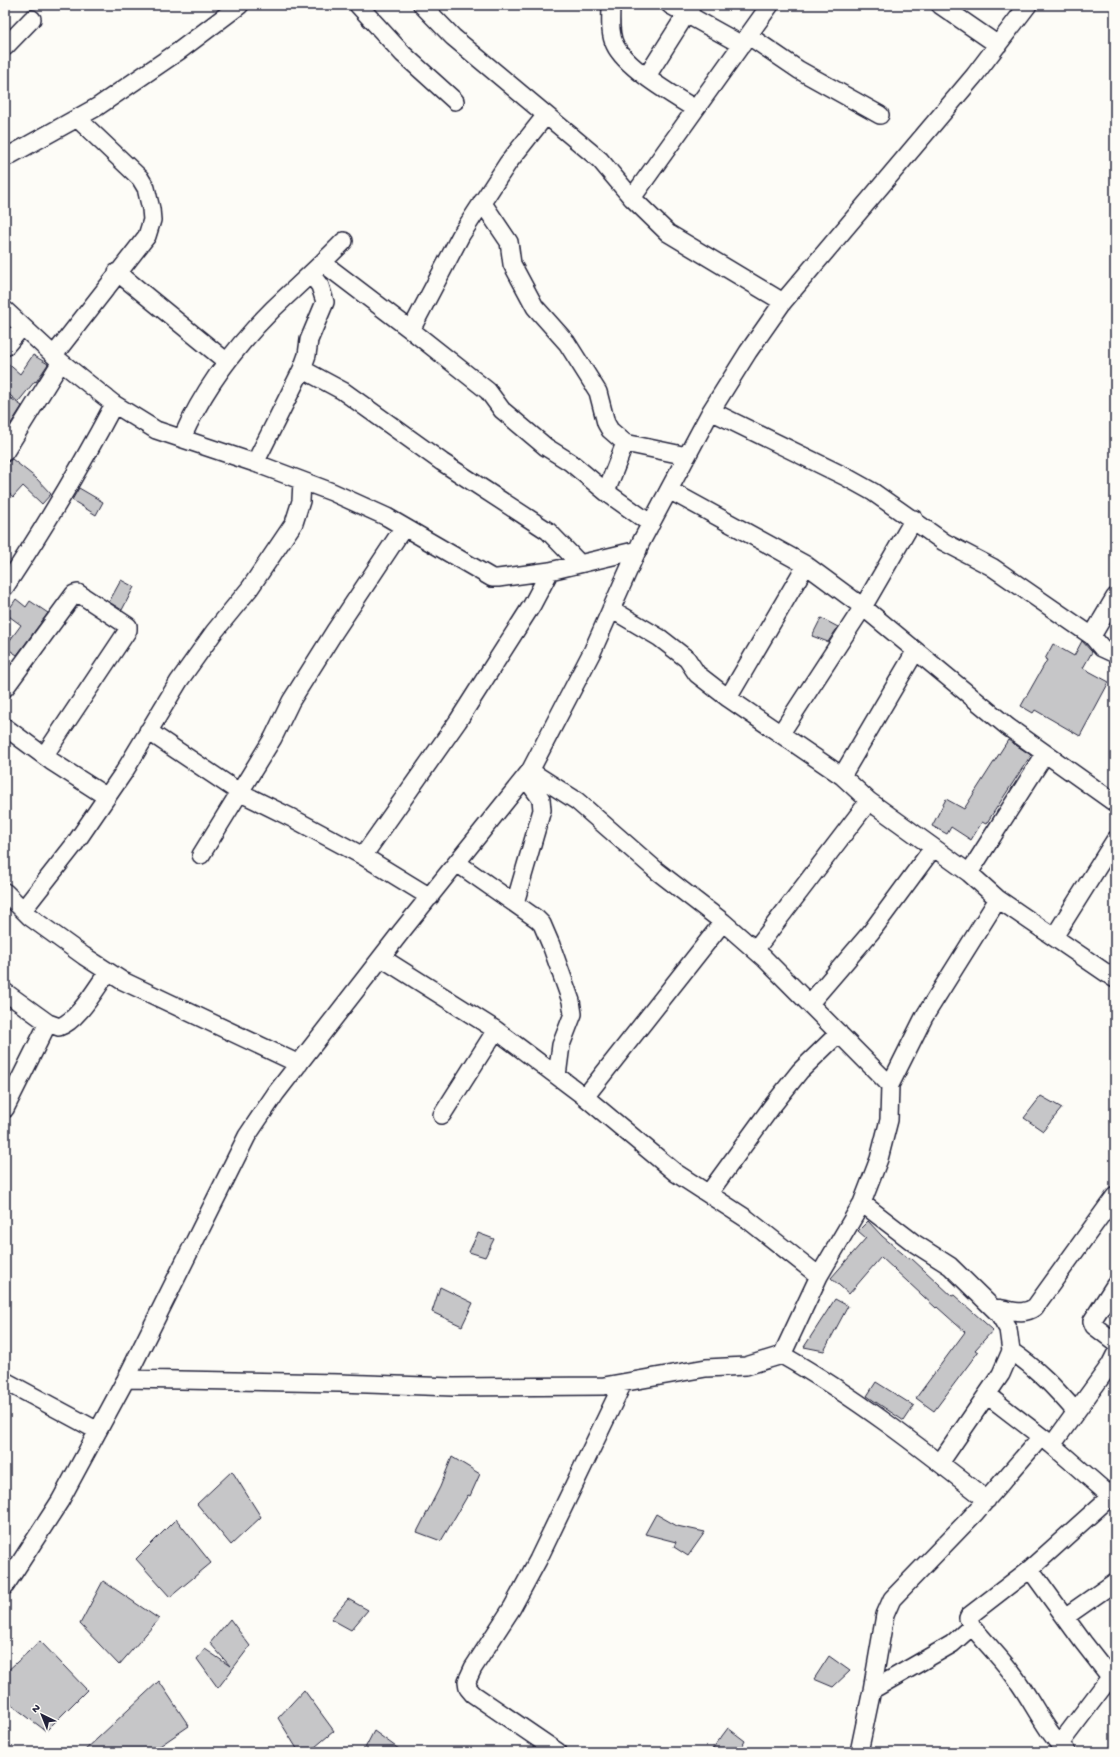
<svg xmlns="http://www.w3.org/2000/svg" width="1120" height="1757" font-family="'Gochi Hand',sans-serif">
<rect width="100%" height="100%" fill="#fdfcf7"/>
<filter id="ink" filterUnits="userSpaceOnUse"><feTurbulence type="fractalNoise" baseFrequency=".025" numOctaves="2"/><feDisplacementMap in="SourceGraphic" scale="8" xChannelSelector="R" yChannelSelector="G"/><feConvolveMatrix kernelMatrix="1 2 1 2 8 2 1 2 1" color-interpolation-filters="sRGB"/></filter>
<g filter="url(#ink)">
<path fill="#c6c6c8" stroke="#22223b" d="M33,355L48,364L36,382L35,381L18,402L5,391V361L20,374Z
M9,397L22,406L5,433V403Z
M12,459L36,478L51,494L42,504L23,486L13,497L5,490V464Z
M79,488L103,502L96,515L72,500Z
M121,580L134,587L122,610L109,602Z
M16,599L26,607L30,601L48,613L17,655L5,647L21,625L6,614Z
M821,618L838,627L828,642L812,636Z
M1082,641L1092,652L1083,668L1109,682L1080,736L1035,710L1033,713L1021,706L1047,660L1045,659L1053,644L1074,656Z
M1008,740L1031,755L986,824L982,822L971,840L951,827L947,834L932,826L946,799L964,809Z
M1041,1096L1062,1108L1043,1131L1024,1118Z
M868,1221L882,1236L909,1259L911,1258L952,1296L954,1295L993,1330L975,1350L978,1352L934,1411L916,1398L965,1332L937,1307L936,1308L881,1257L849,1294L831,1278L866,1238L858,1231Z
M478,1233L494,1239L485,1257L469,1252Z
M440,1287L473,1303L462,1326L432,1312Z
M835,1299L848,1306L824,1351L804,1347Z
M876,1382L914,1406L904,1421L867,1396Z
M452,1457L480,1474L470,1496L468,1495L441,1541L417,1532L440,1487Z
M232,1471L261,1517L231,1545L197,1504Z
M656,1514L677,1526L705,1532L688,1556L674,1547L676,1542L645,1534Z
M176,1519L211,1563L170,1597L136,1559Z
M103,1581L159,1619L119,1665L80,1624Z
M348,1599L368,1610L351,1630L331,1619Z
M230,1619L250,1646L218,1688L197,1659L205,1649L230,1666L210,1643Z
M40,1641L87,1690L46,1731L5,1700V1673Z
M829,1656L850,1671L833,1687L814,1679Z
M159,1681L189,1726L151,1752H83Z
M304,1690L334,1731L309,1752H299L278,1718Z
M728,1728L745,1741L739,1752H710Z
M374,1731L403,1752H363Z"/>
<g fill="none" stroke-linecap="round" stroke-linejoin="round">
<g stroke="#22223b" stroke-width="20">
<path id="minor" d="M358,5L403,54L455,101
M422,5L453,37L600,160L632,198L668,233L783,302
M611,5C611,18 609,33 615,45C626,68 673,95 695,109
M670,5L742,45
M940,5L998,45
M749,36L799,70L880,115
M5,47L32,19
M647,76L692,5
M5,158L97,107L179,51L240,5
M632,198L770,5
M482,202L509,242L512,264L535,307L567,343L598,392L606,423L610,430L625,443L687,456
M323,263L411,330L488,391L502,410L546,447L570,462L606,492L651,524
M117,272L227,362
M5,310L61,362L114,404L156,430L255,463L332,492L387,517L492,578H498L550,571L638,550
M411,330L461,235L508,163L546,115
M5,347L22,327
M54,355L147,236L152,220L151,209L146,188L140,178L78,119
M302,369L343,391L442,462L548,531L579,563
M711,411L846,477L873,492L944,542L992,567L1092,636L1102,648L1115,654
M182,438C203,390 236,346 273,309C297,286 321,265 344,241
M5,452L61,362
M255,463L302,369L307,355L309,340L325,302L320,286L311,274
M669,490L806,565L863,607L1008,727L1115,803
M606,492L625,443
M5,587C44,528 81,467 114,404
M611,609L660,638L687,659L697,674L728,698L842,776L869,801L969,873L998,899L1115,979
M1092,636L1115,597
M5,688L74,594L78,593L128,626V630L44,756
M728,698L806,565
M5,727L51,761L107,797
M148,731L239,792L292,818L363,856L430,897
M781,733L863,607L914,519
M530,771L577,801L657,871L723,922L764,958L890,1085
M842,776L915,652
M201,855L273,738L291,701L335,631L404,527
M363,856L458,721L532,605L550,571
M457,863L537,919L542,924L551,945L571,1001L573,1014L561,1045L557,1076
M969,873L1045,754
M5,892L30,917L84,956L121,980L299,1064
M515,903L542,810L541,799L525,777
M23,910L74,845L124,772L179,681L214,632L250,588L294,523L301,501L302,481
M1054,937L1115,840
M755,950L869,801
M382,958L496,1030L585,1097L676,1173L747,1219L819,1276
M5,992L48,1023L59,1027C78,1021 96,988 108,972
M810,1003L871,932L933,848
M585,1097L723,922
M5,1109L48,1023
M442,1115L496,1030
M709,1193L773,1105L800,1071L839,1033
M862,1203L914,1243L950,1266L999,1314L1008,1329L1011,1351L1001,1374L940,1463
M1115,1285L1092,1321L1094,1326L1115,1342
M993,1308C1009,1308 1021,1317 1035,1307L1115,1196
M1011,1351C1037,1368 1056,1389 1076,1412
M782,1355L819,1276L862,1203L879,1159L889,1120L890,1085L924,1017L998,899
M126,1379L339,1383L453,1387L604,1386L706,1368L746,1366L782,1355C856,1397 921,1448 987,1500
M5,1381L98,1431
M987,1395L1052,1445L1115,1500
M1052,1445L1110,1365L1115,1355
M1030,1569L1083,1642L1115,1683
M5,1586L60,1501L126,1379L247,1136L276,1093L401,932L530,771L593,650L641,542L711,411L748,352L783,302L974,76L1028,5
M1065,1617L1115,1582
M872,1690L952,1644L972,1626
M1059,1745L1115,1671
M558,1752L473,1694L468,1688L467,1681L473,1668L512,1608L538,1560L623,1383
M859,1752L872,1690L885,1615L892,1599L976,1512L1041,1437
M1067,1752C1047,1733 1035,1706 1019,1683C1006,1663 987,1645 972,1626L968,1618L969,1616L1030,1569L1110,1497L1115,1490"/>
</g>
<use href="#minor" stroke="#fdfcf7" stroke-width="17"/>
</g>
</g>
<rect width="1120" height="1757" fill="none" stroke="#fdfcf7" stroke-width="20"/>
<rect x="10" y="10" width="1100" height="1737" fill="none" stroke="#22223b" stroke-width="1.5" filter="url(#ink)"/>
<g transform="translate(42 1715) rotate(317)" stroke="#fdfcf7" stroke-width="3" paint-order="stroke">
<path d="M0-3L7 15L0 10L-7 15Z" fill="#22223b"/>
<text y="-6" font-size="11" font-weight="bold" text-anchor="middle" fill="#22223b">N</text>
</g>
</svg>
